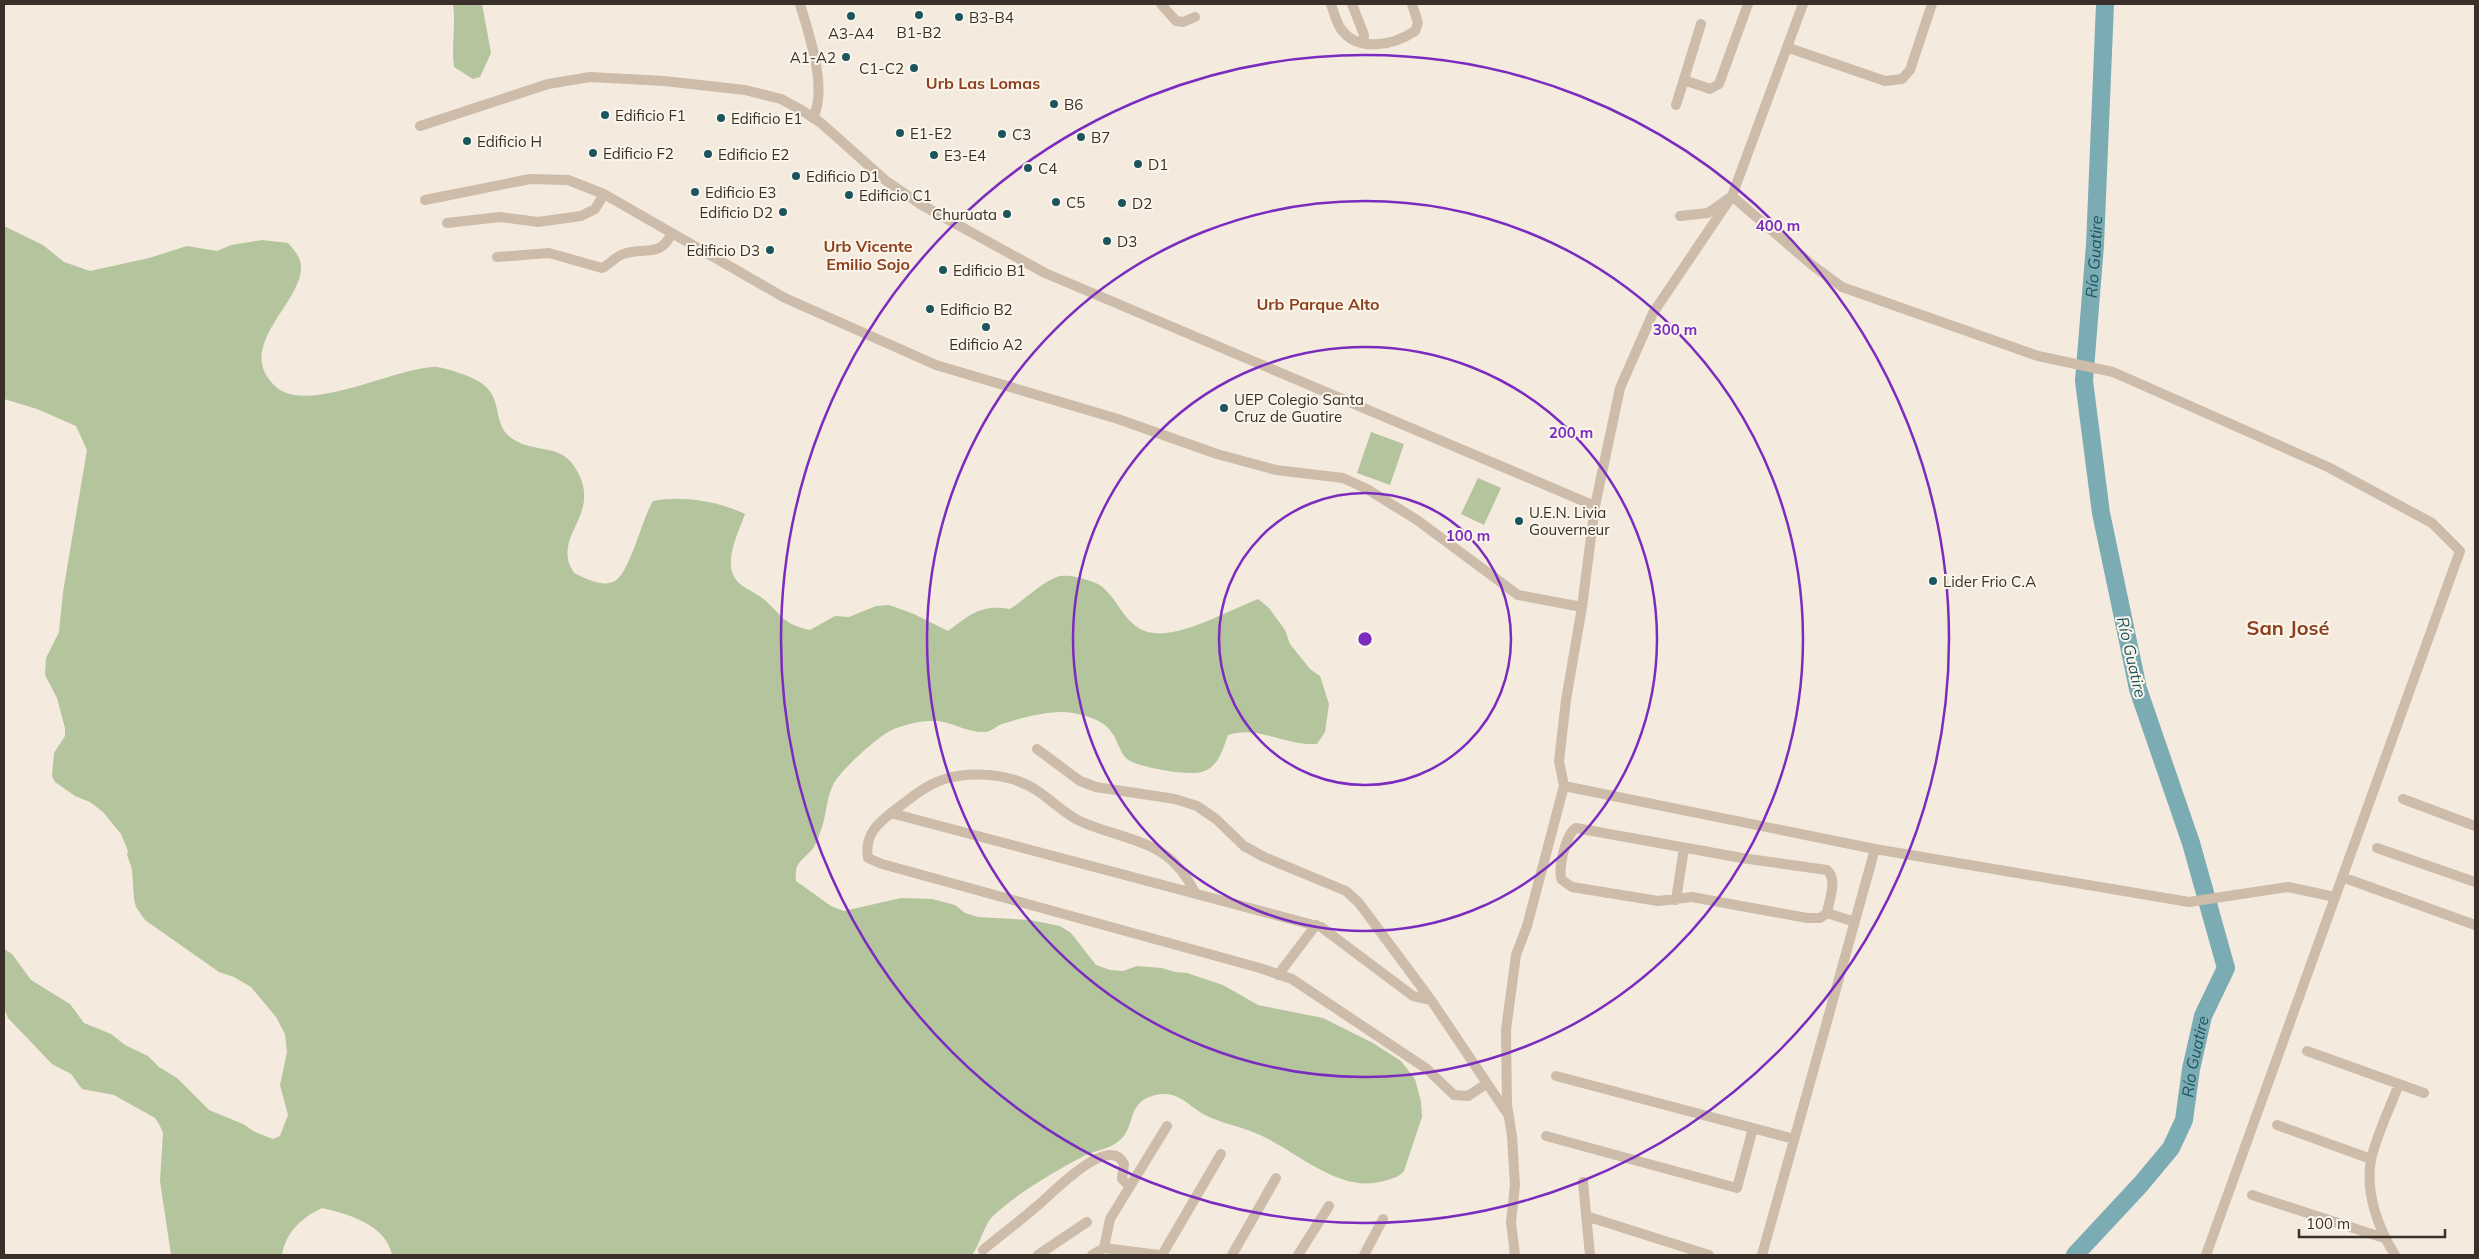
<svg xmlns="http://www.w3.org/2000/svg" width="2479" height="1259" font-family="Mulish,sans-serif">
<rect width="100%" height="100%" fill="#f4ebde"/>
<path fill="#b4c49d" d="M453,4H482L491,53L480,77L473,79L454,67C451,46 456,25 453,4Z
M4,226L43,245L64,262L90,271L149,258L187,246L217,251L231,245L262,240L288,243C294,250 300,256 301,266C303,303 233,346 275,386C306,416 396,367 435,367C444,367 470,376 478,381C505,396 491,422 510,437C536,457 565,438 581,479C594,514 563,531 568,559C568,563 572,569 574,573C585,578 602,588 615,581C630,572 642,519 653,501C682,495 718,501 745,514C738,534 720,567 740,584C748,590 758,594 766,601C783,617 785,625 810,630L835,616L849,617L876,606L889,605L914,614L948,631C970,615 980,604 1010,609C1026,599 1039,584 1057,577C1062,575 1070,576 1076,577C1084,579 1094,581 1101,586C1120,600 1125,630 1154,633C1182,637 1232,609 1258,599L1269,608L1285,630L1290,644L1310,669L1320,676L1329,704L1325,732L1317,744C1283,746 1260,725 1228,735C1221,754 1217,772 1194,773C1180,774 1137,767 1127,759C1119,751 1118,741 1112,733C1104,720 1087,716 1073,713C1051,709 1022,718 1002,724C996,726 991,732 985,732C968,733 954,723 938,721C923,720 902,725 890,731C875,739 843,768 834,783C826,797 827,814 821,830C819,835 817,842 814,847C803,862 794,860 796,881L831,906L844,911L901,898L932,899L955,905L965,913L978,917L1030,920L1060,926L1071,933L1096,965L1110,970L1123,971L1137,966L1162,968L1175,972L1187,973L1223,985L1258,1005L1323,1018L1373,1043L1401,1061L1415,1079L1421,1102L1422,1117L1404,1171C1398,1178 1393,1178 1384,1181C1340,1194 1298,1152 1260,1135C1243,1127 1224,1124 1207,1116C1187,1106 1178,1088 1152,1096C1127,1103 1135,1128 1120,1140C1110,1149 1097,1150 1086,1155C1055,1171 1019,1192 994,1215C983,1225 981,1243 972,1255H392C386,1225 349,1214 322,1208C301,1218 286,1232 282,1255H171L160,1181L163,1133L160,1126L155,1118L114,1095L82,1089L71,1074L52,1064L8,1018L4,1008V949L12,954L31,980L70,1004L84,1023L111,1034L125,1045L148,1056L159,1067L177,1078L209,1110L243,1124L255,1132L273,1139L280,1136L288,1115L280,1085L287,1052L285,1034L276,1017L251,987L234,977L219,972L145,920L136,907L134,899L132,869L127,855L128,851L121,834L103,812L90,802L75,796L55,782L52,776L54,753L65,736V728L57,698L45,675L46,658L59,632L63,592L87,450L76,426L37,409L4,399Z
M1371,432L1404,444L1390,485L1357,473Z
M1478,478L1501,488L1484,525L1461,514Z"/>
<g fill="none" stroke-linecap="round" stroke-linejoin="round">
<path stroke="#7bacb3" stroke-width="18" id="s1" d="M2075,1255L2141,1184L2171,1148L2184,1120L2191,1069L2203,1016L2226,968L2191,843L2138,689L2101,513L2084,381L2095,245L2105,4"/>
<path stroke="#cdbca9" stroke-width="10" d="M800,4C809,35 828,88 813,118
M1161,4L1176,21L1183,22L1195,17
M1331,4C1334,12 1336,22 1341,29C1358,53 1394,45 1415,31L1418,23L1412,4
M1352,4L1364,35L1363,43
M1789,48L1885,81L1902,79L1910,70L1932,4
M1684,80L1710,89L1719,84L1748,4
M1676,105L1701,24
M420,126L548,84L590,77L664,81L745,90L781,99L803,111L821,123L885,180L920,204L1045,273L1595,506
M425,200L530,179L568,180L604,194L785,298L936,365L1118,419L1217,454L1276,470L1343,478L1367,489L1417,520L1518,595L1582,607
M1680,216L1708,213L1732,196L1812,265L1842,287L2038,356L2113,372L2328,467L2432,523L2460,551L2206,1255
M447,223L500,217L538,222L581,216L595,209L604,194
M497,257L549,253L602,268C609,265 614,258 621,255C644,245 659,260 672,233
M1037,749L1080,781L1096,787L1175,799L1197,806L1216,819L1244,846L1264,857L1346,891L1359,903L1431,1000L1507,1113
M1564,786L1875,849L2189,902L2288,887L2335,897
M2403,799L2475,826
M891,813L1321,927L1413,996L1431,1000
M1576,828L1742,858L1827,870C1838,880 1829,900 1827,913L1820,918H1807L1692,897L1658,901L1572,887L1562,880C1557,871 1566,833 1576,828Z
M2377,848L2475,882
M2342,877L2475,925
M1195,892C1190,884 1185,874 1178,867C1156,840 1113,836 1082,822C1064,814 1052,800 1036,790C1007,771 957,769 927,787C916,793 906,802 896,809C878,823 864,834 868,858L882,864L1260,968L1292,979L1427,1069L1454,1095L1468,1096L1486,1084
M1676,900L1684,848
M1827,913L1855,922
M1278,975L1316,925
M2307,1051L2424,1093
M1556,1076L1794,1139
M2277,1125L2371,1159
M1546,1136L1737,1188L1753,1128
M1583,1182L1590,1255
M2252,1195L2384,1238
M1586,1216L1709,1255
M1104,1248L1110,1219L1167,1126
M983,1250C1001,1235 1020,1221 1037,1206C1051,1195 1109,1132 1124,1164L1122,1179L1130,1186
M1038,1255L1087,1222
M1092,1255L1104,1248L1159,1255
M1162,1255L1221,1154
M1232,1255L1276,1178
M1298,1255L1329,1206
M1364,1255L1383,1219
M1515,1255L1511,1222L1515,1185L1512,1136L1507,1105L1506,1030L1516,955L1527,926L1564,786L1559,761L1566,700L1582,607L1595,506L1620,388L1653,313L1732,196L1803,4
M1762,1255L1875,849
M2395,1255C2378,1228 2365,1192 2371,1160C2376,1136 2390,1108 2399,1084"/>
</g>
<g fill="none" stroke="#7b2cbf" stroke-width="2.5">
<circle cx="1365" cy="639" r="146"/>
<circle cx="1365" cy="639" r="292"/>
<circle cx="1365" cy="639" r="438"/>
<circle cx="1365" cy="639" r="584"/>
</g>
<g fill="#1c555e" stroke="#fbf5eb" stroke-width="2">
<circle cx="919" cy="15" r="5"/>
<circle cx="851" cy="16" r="5"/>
<circle cx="959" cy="17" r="5"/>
<circle cx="846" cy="57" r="5"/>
<circle cx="914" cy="68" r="5"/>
<circle cx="1054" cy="104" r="5"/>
<circle cx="605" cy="115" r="5"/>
<circle cx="721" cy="118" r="5"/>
<circle cx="900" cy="133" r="5"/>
<circle cx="1002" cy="134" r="5"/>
<circle cx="1081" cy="137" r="5"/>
<circle cx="467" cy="141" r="5"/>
<circle cx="593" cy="153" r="5"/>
<circle cx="708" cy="154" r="5"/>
<circle cx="934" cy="155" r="5"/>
<circle cx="1138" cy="164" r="5"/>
<circle cx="1028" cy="168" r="5"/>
<circle cx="796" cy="176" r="5"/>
<circle cx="695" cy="192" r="5"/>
<circle cx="849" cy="195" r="5"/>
<circle cx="1056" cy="202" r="5"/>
<circle cx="1122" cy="203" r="5"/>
<circle cx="783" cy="212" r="5"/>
<circle cx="1007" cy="214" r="5"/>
<circle cx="1107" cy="241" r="5"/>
<circle cx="770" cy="250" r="5"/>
<circle cx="943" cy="270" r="5"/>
<circle cx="930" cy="309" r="5"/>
<circle cx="986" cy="327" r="5"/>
<circle cx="1224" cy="408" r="5"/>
<circle cx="1519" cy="521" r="5"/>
<circle cx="1933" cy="581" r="5"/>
</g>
<g text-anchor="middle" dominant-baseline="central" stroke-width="4" stroke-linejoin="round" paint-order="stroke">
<g font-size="15" fill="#3a3029" stroke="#fbf5eb" text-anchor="start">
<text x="969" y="17">B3-B4</text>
<text x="919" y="32" text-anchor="middle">B1-B2</text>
<text x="851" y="33" text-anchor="middle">A3-A4</text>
<text x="836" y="57" text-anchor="end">A1-A2</text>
<text x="904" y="68" text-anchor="end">C1-C2</text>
<text x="1064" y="104">B6</text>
<text x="615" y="115">Edificio F1</text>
<text x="731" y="118">Edificio E1</text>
<text x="910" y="133">E1-E2</text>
<text x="1012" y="134">C3</text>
<text x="1091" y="137">B7</text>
<text x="477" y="141">Edificio H</text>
<text x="603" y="153">Edificio F2</text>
<text x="718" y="154">Edificio E2</text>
<text x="944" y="155">E3-E4</text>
<text x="1148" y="164">D1</text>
<text x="1038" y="168">C4</text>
<text x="806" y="176">Edificio D1</text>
<text x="705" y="192">Edificio E3</text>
<text x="859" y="195">Edificio C1</text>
<text x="1066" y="202">C5</text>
<text x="1132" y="203">D2</text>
<text x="773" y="212" text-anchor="end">Edificio D2</text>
<text x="997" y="214" text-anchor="end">Churuata</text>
<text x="1117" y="241">D3</text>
<text x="760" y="250" text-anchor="end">Edificio D3</text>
<text x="953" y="270">Edificio B1</text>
<text x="940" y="309">Edificio B2</text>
<text x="986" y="344" text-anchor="middle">Edificio A2</text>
<text x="1234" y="399">UEP Colegio Santa<tspan x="1234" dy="17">Cruz de Guatire</tspan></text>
<text x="1529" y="512">U.E.N. Livia<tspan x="1529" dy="17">Gouverneur</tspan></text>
<text x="1943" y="581">Lider Frio C.A</text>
</g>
<g font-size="16" font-weight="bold" fill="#8d411e" stroke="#fbf5eb">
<text x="983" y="83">Urb Las Lomas</text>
<text x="868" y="246">Urb Vicente<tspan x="868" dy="18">Emilio Sojo</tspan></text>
<text x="1318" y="304">Urb Parque Alto</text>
</g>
<g font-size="16" font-style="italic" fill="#1c555e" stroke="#fbf5eb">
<text stroke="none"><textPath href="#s1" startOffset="1064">Río Guatire</textPath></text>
<text transform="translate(2132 657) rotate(77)">Río Guatire</text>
<text stroke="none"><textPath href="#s1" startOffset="239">Río Guatire</textPath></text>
</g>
<g font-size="20" font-weight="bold" fill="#8d411e" stroke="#fbf5eb">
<text x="2288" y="627">San José</text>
</g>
</g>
<circle cx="1365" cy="639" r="8" fill="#7b2cbf" stroke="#fbf5eb" stroke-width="2.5"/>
<g font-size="15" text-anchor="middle" font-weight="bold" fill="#7b2cbf" stroke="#fbf5eb" stroke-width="4" stroke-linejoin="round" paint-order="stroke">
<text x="1778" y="231">400 m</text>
<text x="1675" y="335">300 m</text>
<text x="1571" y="438">200 m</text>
<text x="1468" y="541">100 m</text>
</g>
<rect width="2479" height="1259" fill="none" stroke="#3a3029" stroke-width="10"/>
<path d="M2299 1229v8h146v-8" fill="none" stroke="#3a3029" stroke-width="2.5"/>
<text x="2306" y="1229" font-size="15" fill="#3a3029" stroke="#fbf5eb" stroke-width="4" paint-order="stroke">100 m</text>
</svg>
